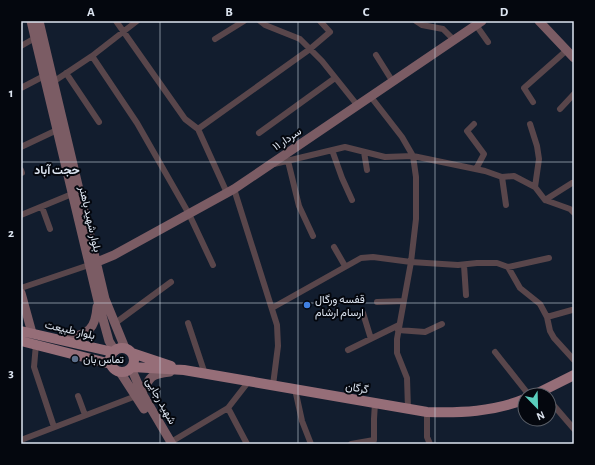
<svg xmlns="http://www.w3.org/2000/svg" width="595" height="465" font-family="'Alegreya Sans',Vazirmatn,sans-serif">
<rect width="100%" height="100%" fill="#121d2e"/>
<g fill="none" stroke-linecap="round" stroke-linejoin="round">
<path stroke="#59464b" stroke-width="6" d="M116,21L185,119L198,129L227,193
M260,21L265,25L300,39L322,61L358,106
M416,21L422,25L443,29L454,40
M476,25L488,42
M215,39L244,21
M21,46L35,38
M376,55L393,82
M92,56L137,123L189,214L213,265
M66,73L99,122
M53,82L92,56L137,21
M21,88L44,76
M371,97L402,137L413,156L416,177V219L411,262L397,339V353L407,378L408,409
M533,102L524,88L567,50
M560,109L574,94
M474,124L467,131L484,154L476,169
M530,124L537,146L539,159L535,187
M198,129L310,49L330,32L320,21
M259,133L335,78
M21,147L57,130
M332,150L342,178L352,200
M364,152L367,170
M288,161L299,206L313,236
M274,164L345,147L385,157L413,156L485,171L502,177L514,176L535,187L545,200L570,209L574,213
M21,170L22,173
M502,177L506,205
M234,189L277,325L278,346L273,385
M545,200L572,183
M42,207L50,229
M21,215L72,194
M334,247L345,266
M464,265L466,295
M508,267L549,258
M21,288L89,265
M377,302L404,301
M272,308L361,258L373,257L411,262L458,265L477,263H497L508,267L520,288L540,304L547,317L550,331L554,338L574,360
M363,313L371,339
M547,317L572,310
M188,323L205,374
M114,324L171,282
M398,330L425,332L442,324
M36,344L34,367L54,427
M348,350L399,325
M495,352L529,395
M295,389L302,421L311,444
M78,396L85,415
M549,400L574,429
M228,408L247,444
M427,412V437L430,444
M21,440L136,396
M374,440V419L375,403
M171,442L228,408L249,381
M351,444L374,440"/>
<path stroke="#7b5c64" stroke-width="9" d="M31,21L98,301L109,341L115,351
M39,21L105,299L125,348
M539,21L574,58
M97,262L114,255L234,189L482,21
M21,293L32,333
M65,340C87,333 95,332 97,307
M131,368L142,393L172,444
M120,372L144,409
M142,393C150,376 151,374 170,372"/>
<path stroke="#966e78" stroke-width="10" d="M21,331L113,352
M21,341L111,364
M110 360a12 12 0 1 1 24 0a12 12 0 1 1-24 0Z
M132,353L171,366
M132,367L184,370L427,412C461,413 493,412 525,399
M534,395L574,375"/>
</g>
<path fill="none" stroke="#dde5f1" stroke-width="1" stroke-opacity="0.55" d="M160,21V444M298,21V444M435,21V444M21,162H574M21,303H574"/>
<circle fill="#3f7fe0" stroke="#04070e" stroke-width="1.5" cx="307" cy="305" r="4"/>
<circle fill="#5c6f8a" stroke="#04070e" stroke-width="1.5" cx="75" cy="359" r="4"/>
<g text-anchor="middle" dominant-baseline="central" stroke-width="4" stroke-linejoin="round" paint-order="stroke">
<g font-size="11" fill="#dde5f1" stroke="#04070e">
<text transform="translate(287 139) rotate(-34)">سردار ۱۱</text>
<text transform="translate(90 219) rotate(77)">بلوار شهید باهنر</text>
<text transform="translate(70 330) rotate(13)">بلوار طبیعت</text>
<text transform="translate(357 388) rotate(10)">گرگان</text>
<text transform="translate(161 401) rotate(61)">شهید رجایی</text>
</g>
<g font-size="11" fill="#dde5f1" stroke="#04070e" text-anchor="start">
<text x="315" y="299">قفسه ورگال<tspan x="315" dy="13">ارسام ارشام</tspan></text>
<text x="83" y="359">تماس بان</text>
</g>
<g font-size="12" font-weight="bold" fill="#dde5f1" stroke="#04070e">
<text x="57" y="170">حجت آباد</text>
</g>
</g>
<rect width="595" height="465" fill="none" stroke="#04070e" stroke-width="44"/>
<g transform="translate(537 407) rotate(157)"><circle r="19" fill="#04070e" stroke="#5b6069"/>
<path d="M0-3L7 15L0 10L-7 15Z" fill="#5acebd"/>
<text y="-6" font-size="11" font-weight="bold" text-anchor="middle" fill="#dde5f1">N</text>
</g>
<rect x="22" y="22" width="551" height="421" fill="none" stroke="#dde5f1" stroke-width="1.5"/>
<g font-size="13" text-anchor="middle" font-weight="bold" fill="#dde5f1">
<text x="91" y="16">A</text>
<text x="229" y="16">B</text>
<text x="366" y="16">C</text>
<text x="504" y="16">D</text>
<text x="11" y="97">1</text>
<text x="11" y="237">2</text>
<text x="11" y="377">3</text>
</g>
</svg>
